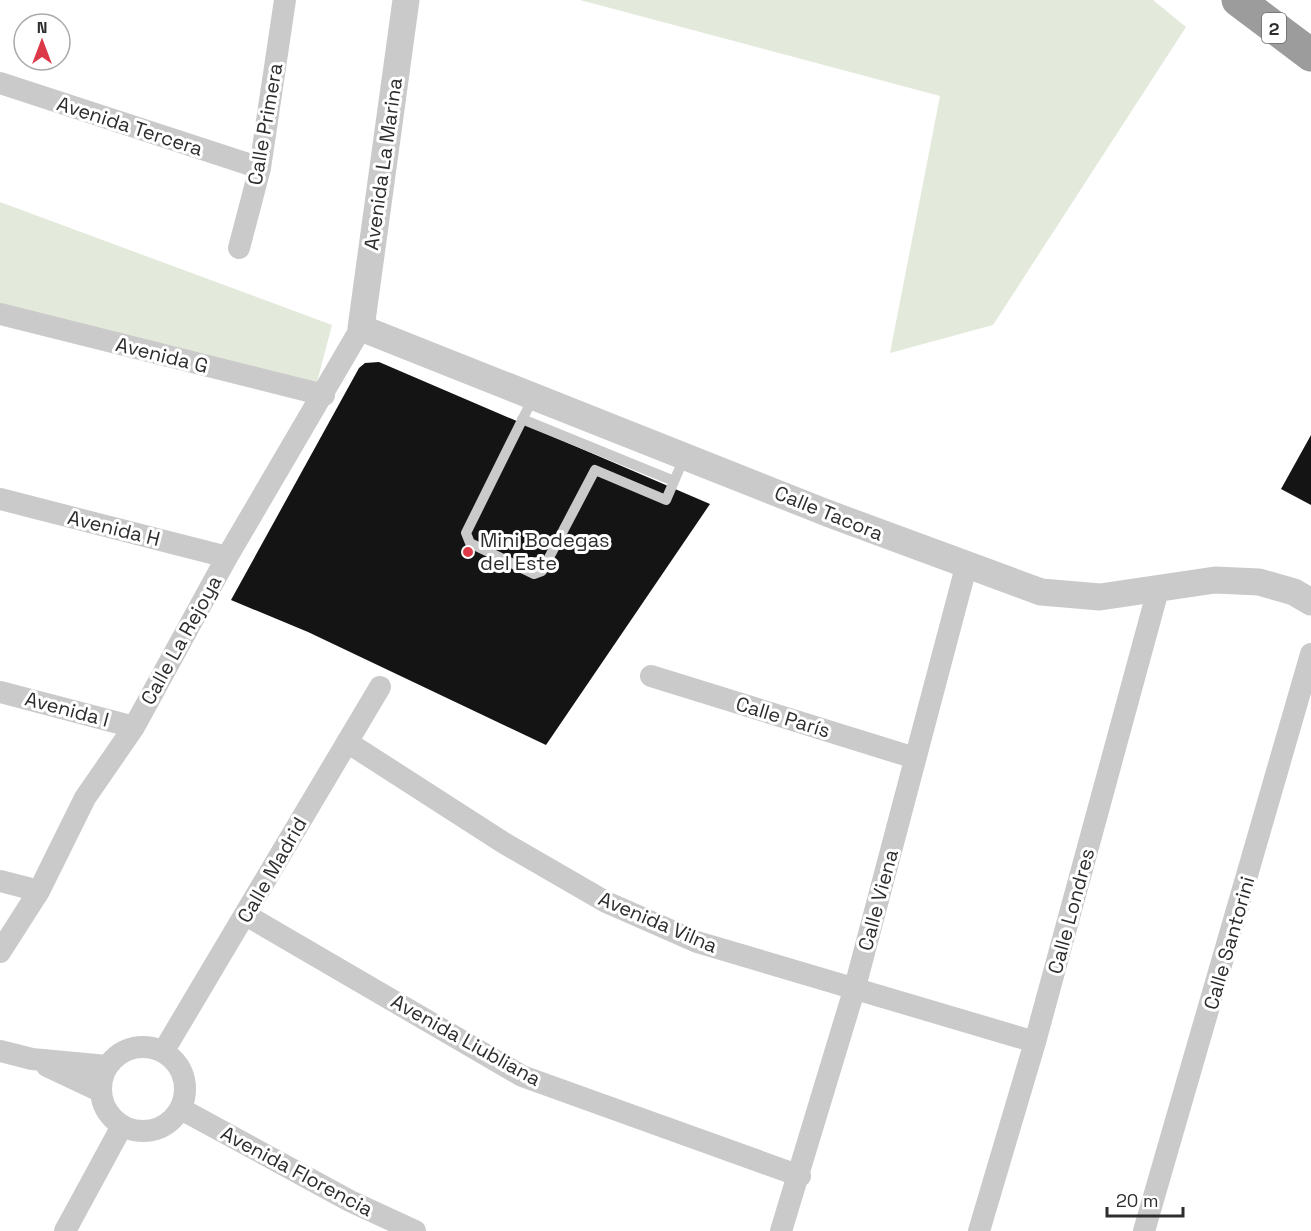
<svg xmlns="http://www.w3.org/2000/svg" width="1311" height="1231" font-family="'Space Grotesk',sans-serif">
<rect width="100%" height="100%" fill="#fff"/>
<path fill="#e3eadb" d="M580,0H1153L1186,27L993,325L890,353L940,96Z
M0,202L332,325L316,386L0,306Z"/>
<path fill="#141414" d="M379,362L710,504L546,745L308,632L231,600L359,368L365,363Z
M1311,435V505L1281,489Z"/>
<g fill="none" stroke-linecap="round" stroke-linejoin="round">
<path stroke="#cacaca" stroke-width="10" d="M533,398L466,533L470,543L534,574L542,571L595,470L666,500L684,458
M522,419L674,481"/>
<path stroke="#cacaca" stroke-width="22" d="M0,83L260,168
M239,248L260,168L285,0
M0,314L324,395
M0,499L227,557
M651,676L915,758
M0,692L134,727
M347,742L504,843L606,902L697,942L1035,1042
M0,881L39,891
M246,915L522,1076L800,1176
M0,952L39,891L85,798L134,727L227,557L361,328
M101 1089a42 42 0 1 1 84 0a42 42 0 1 1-84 0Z
M0,1051L32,1059L107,1066
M163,1052L380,687
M47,1066L100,1091
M181,1109L350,1201L415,1231
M65,1231L122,1126
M781,1231L855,987L966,567
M979,1231L1035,1042L1158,590
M1144,1231L1311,654"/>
<path stroke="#cacaca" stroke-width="27" d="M406,0L361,328L827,513L1041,592L1100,597L1215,580L1259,582L1294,592L1311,602"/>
<path stroke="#9c9c9c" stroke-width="33" d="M1238,0L1311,55"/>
</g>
<circle fill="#db3848" stroke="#fff" stroke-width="2" cx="468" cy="552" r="6"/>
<g text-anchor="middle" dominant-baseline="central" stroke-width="6" stroke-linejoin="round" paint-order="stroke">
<rect fill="#fff" stroke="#6c6c6c" stroke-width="1.5" x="1262" y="13" width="24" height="30" rx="4.5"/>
<g font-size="18" font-weight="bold" fill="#2d2d2d">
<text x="1274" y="28">2</text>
</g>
<g font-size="20" fill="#2d2d2d" stroke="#fff">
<text transform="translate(265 124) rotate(-80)">Calle Primera</text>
<text transform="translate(130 126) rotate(18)">Avenida Tercera</text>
<text transform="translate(383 164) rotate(-82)">Avenida La Marina</text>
<text transform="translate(162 355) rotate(14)">Avenida G</text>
<text transform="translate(829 513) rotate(22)">Calle Tacora</text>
<text transform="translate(114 528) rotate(14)">Avenida H</text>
<text transform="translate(181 640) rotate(-61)">Calle La Rejoya</text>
<text transform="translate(67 709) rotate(15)">Avenida I</text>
<text transform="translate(783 717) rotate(17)">Calle París</text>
<text transform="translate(272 870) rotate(-60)">Calle Madrid</text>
<text transform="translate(878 900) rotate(-75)">Calle Viena</text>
<text transform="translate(1071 911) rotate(-75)">Calle Londres</text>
<text transform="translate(658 922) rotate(23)">Avenida Vilna</text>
<text transform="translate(1229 943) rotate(-74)">Calle Santorini</text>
<text transform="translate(466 1040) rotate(29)">Avenida Liubliana</text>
<text transform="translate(297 1171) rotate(28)">Avenida Florencia</text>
</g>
<g font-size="20" fill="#2d2d2d" stroke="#fff" text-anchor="start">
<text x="480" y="540">Mini Bodegas<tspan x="480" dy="23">del Este</tspan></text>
</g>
</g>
<g transform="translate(42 42)"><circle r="28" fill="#ffffff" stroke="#ababab" stroke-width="1.5"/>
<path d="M0-4.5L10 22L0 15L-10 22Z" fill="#db3848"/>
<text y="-9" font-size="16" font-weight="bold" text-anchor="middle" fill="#2d2d2d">N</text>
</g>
<path d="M1107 1207v9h76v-9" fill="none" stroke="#2d2d2d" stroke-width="3"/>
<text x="1116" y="1207" font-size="18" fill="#2d2d2d" stroke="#ffffff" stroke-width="4.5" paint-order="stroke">20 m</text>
</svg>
